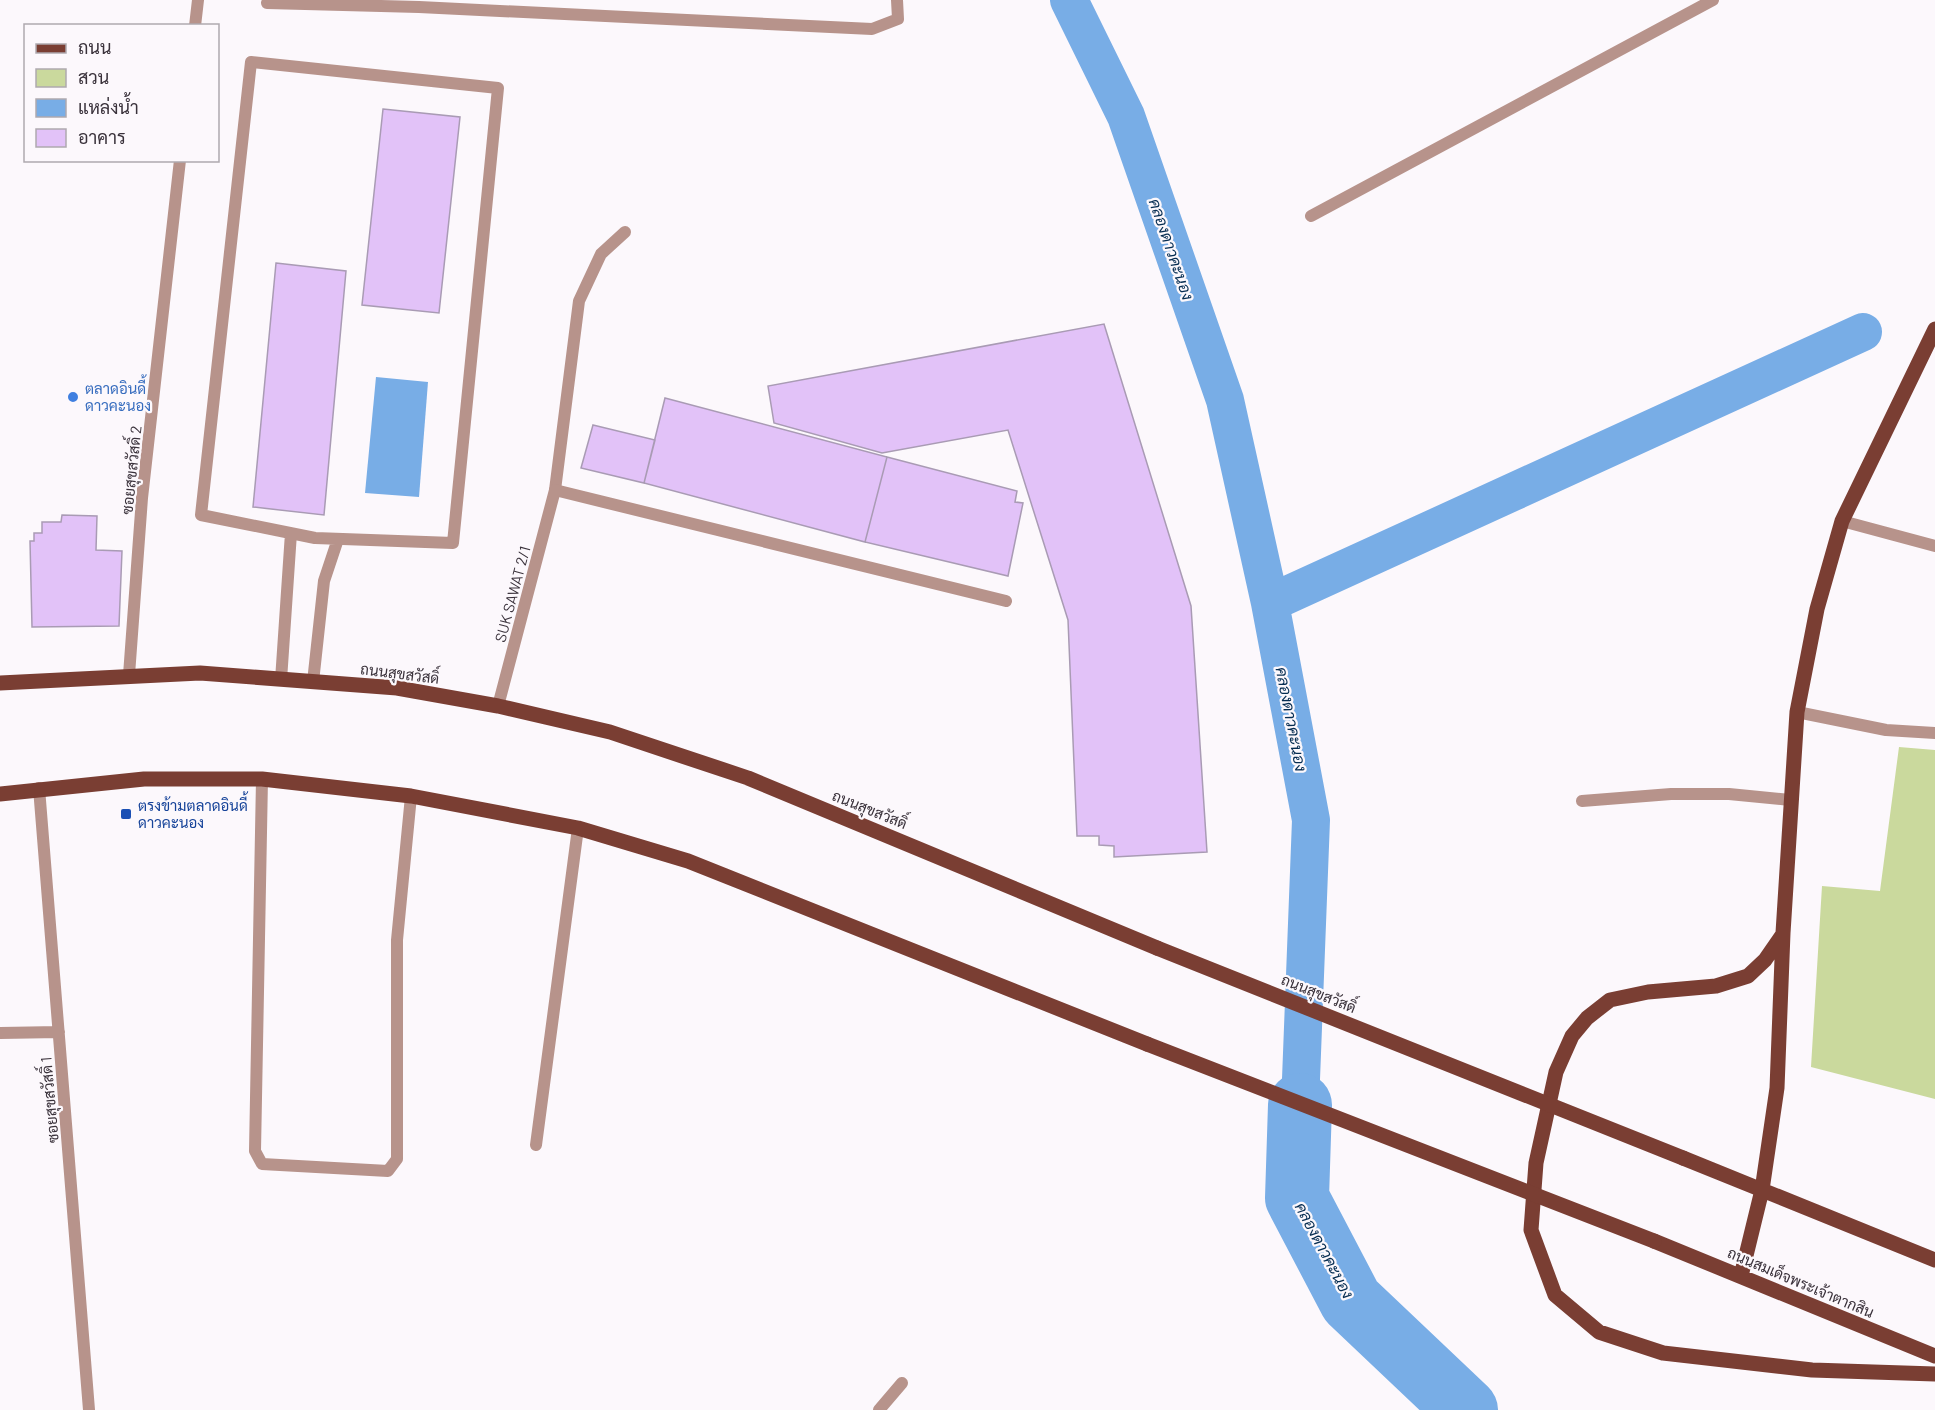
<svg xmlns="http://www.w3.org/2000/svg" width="1935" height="1410" font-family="Barlow,Sarabun,sans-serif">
<rect width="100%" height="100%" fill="#fcf8fc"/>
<path fill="#cad99d" d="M1899,747L1935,750V1099L1811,1067L1822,886L1880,891Z"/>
<path fill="#78ade6" d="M376,377L428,382L419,497L365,493Z"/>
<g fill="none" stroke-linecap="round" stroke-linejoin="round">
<path stroke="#78ade6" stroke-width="38" d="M1069,0L1126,116L1225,400L1270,603L1311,820L1300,1105
M1270,603L1863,332"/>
<path stroke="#78ade6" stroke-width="64" d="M1300,1105L1297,1198L1351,1301L1466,1410"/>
</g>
<path fill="#e2c2f8" stroke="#a99bb4" stroke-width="1.5" d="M383,109L460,117L439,313L362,305Z
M276,263L346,271L324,515L253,507Z
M1104,324L1191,606L1207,852L1114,857V846L1099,845V836H1077L1068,620L1008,430L882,453L774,423L768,386Z
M665,398L887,457L865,542L644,483Z
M593,425L655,440L644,483L581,468Z
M887,457L1017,491L1015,502L1023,503L1008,576L865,542Z
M62,515L97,516L96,550L122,551L119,626L32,627L30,541H34V533H42V522H61Z"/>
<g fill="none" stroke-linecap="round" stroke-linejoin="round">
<path stroke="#b7938b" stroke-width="12" d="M267,3L419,7L872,29L898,19L897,0
M555,490L579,301L601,254L625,232
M1582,801L1671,794H1729L1790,800
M879,1410L902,1383"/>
<path stroke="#b7938b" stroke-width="12" d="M195,26L198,0
M251,62L498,88L453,543L315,538L201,515Z
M1311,216L1713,0
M1842,521L1935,546
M129,675L142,498L180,160
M281,680L291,533
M313,682L324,581L338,539
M498,706L555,490L1006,601
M1797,712L1886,730L1935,733
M262,779L255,1151L262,1164L388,1171L397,1159V940L411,796
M39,788L89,1410
M0,1033L59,1032
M536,1145L578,828"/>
<path stroke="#7a3e33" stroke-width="15" d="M0,683L200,673L397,688L498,706L610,732L748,778L1157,948
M0,794L144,779H262L411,796L578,828L688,861L1147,1044
M1783,934L1765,960L1748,976L1716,986L1648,992L1610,1000L1587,1018L1572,1036L1556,1072L1536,1163L1531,1230L1555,1295L1599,1332L1663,1353L1812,1370L1935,1374
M1683,1158L1935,1260
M1654,1241L1935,1356
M1741,1276L1762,1190L1777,1088L1783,933L1797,712L1817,609L1842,521L1935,329"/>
<path stroke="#7a3e33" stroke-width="15" d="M1157,948L1683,1158
M1147,1044L1654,1241"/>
</g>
<circle fill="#3f7fe0" stroke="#fcf8fc" stroke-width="2" cx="73" cy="397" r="6"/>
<rect fill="#1a4fb4" stroke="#fcf8fc" stroke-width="2" x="120" y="808" width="12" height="12" rx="3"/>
<g text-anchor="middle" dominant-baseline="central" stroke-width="4.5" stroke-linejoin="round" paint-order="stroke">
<g font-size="15" fill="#366cbe" stroke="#fcf8fc" text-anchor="start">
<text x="85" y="388">ตลาดอินดี้<tspan x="85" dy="17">ดาวคะนอง</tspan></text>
</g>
<g font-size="15" fill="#3a323b" stroke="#fcf8fc">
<text transform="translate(131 470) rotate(-84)">ซอยสุขสวัสดิ์ 2</text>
<text transform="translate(512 594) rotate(-75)">SUK SAWAT 2/1</text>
<text transform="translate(400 673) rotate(7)">ถนนสุขสวัสดิ์</text>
<text transform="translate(870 809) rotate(22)">ถนนสุขสวัสดิ์</text>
<text transform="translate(1319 993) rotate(22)">ถนนสุขสวัสดิ์</text>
<text transform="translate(49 1100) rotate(-95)">ซอยสุขสวัสดิ์ 1</text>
<text transform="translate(1801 1282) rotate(23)">ถนนสมเด็จพระเจ้าตากสิน</text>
</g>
<g font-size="15" fill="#164399" stroke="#fcf8fc" text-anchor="start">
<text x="138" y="805">ตรงข้ามตลาดอินดี้<tspan x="138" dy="17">ดาวคะนอง</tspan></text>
</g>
<g font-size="16" font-style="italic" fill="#062d52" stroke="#fcf8fc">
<text transform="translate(1172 249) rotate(71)">คลองดาวคะนอง</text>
<text transform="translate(1292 719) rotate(79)">คลองดาวคะนอง</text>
<text transform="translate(1325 1250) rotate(62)">คลองดาวคะนอง</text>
</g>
</g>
<rect x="24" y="24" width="195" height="138" fill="#fcf8fc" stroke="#aea9af" stroke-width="1.5"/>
<rect x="36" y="44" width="30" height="9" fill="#7a3e33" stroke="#aea9af" stroke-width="1.5"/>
<text x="78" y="54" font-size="18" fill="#3a323b">ถนน</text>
<rect x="36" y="69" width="30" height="18" fill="#cad99d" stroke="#aea9af" stroke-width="1.5"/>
<text x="78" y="84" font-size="18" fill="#3a323b">สวน</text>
<rect x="36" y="99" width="30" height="18" fill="#78ade6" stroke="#aea9af" stroke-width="1.5"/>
<text x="78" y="114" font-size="18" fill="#3a323b">แหล่งน้ำ</text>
<rect x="36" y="129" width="30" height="18" fill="#e2c2f8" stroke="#aea9af" stroke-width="1.5"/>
<text x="78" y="144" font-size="18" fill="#3a323b">อาคาร</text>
</svg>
